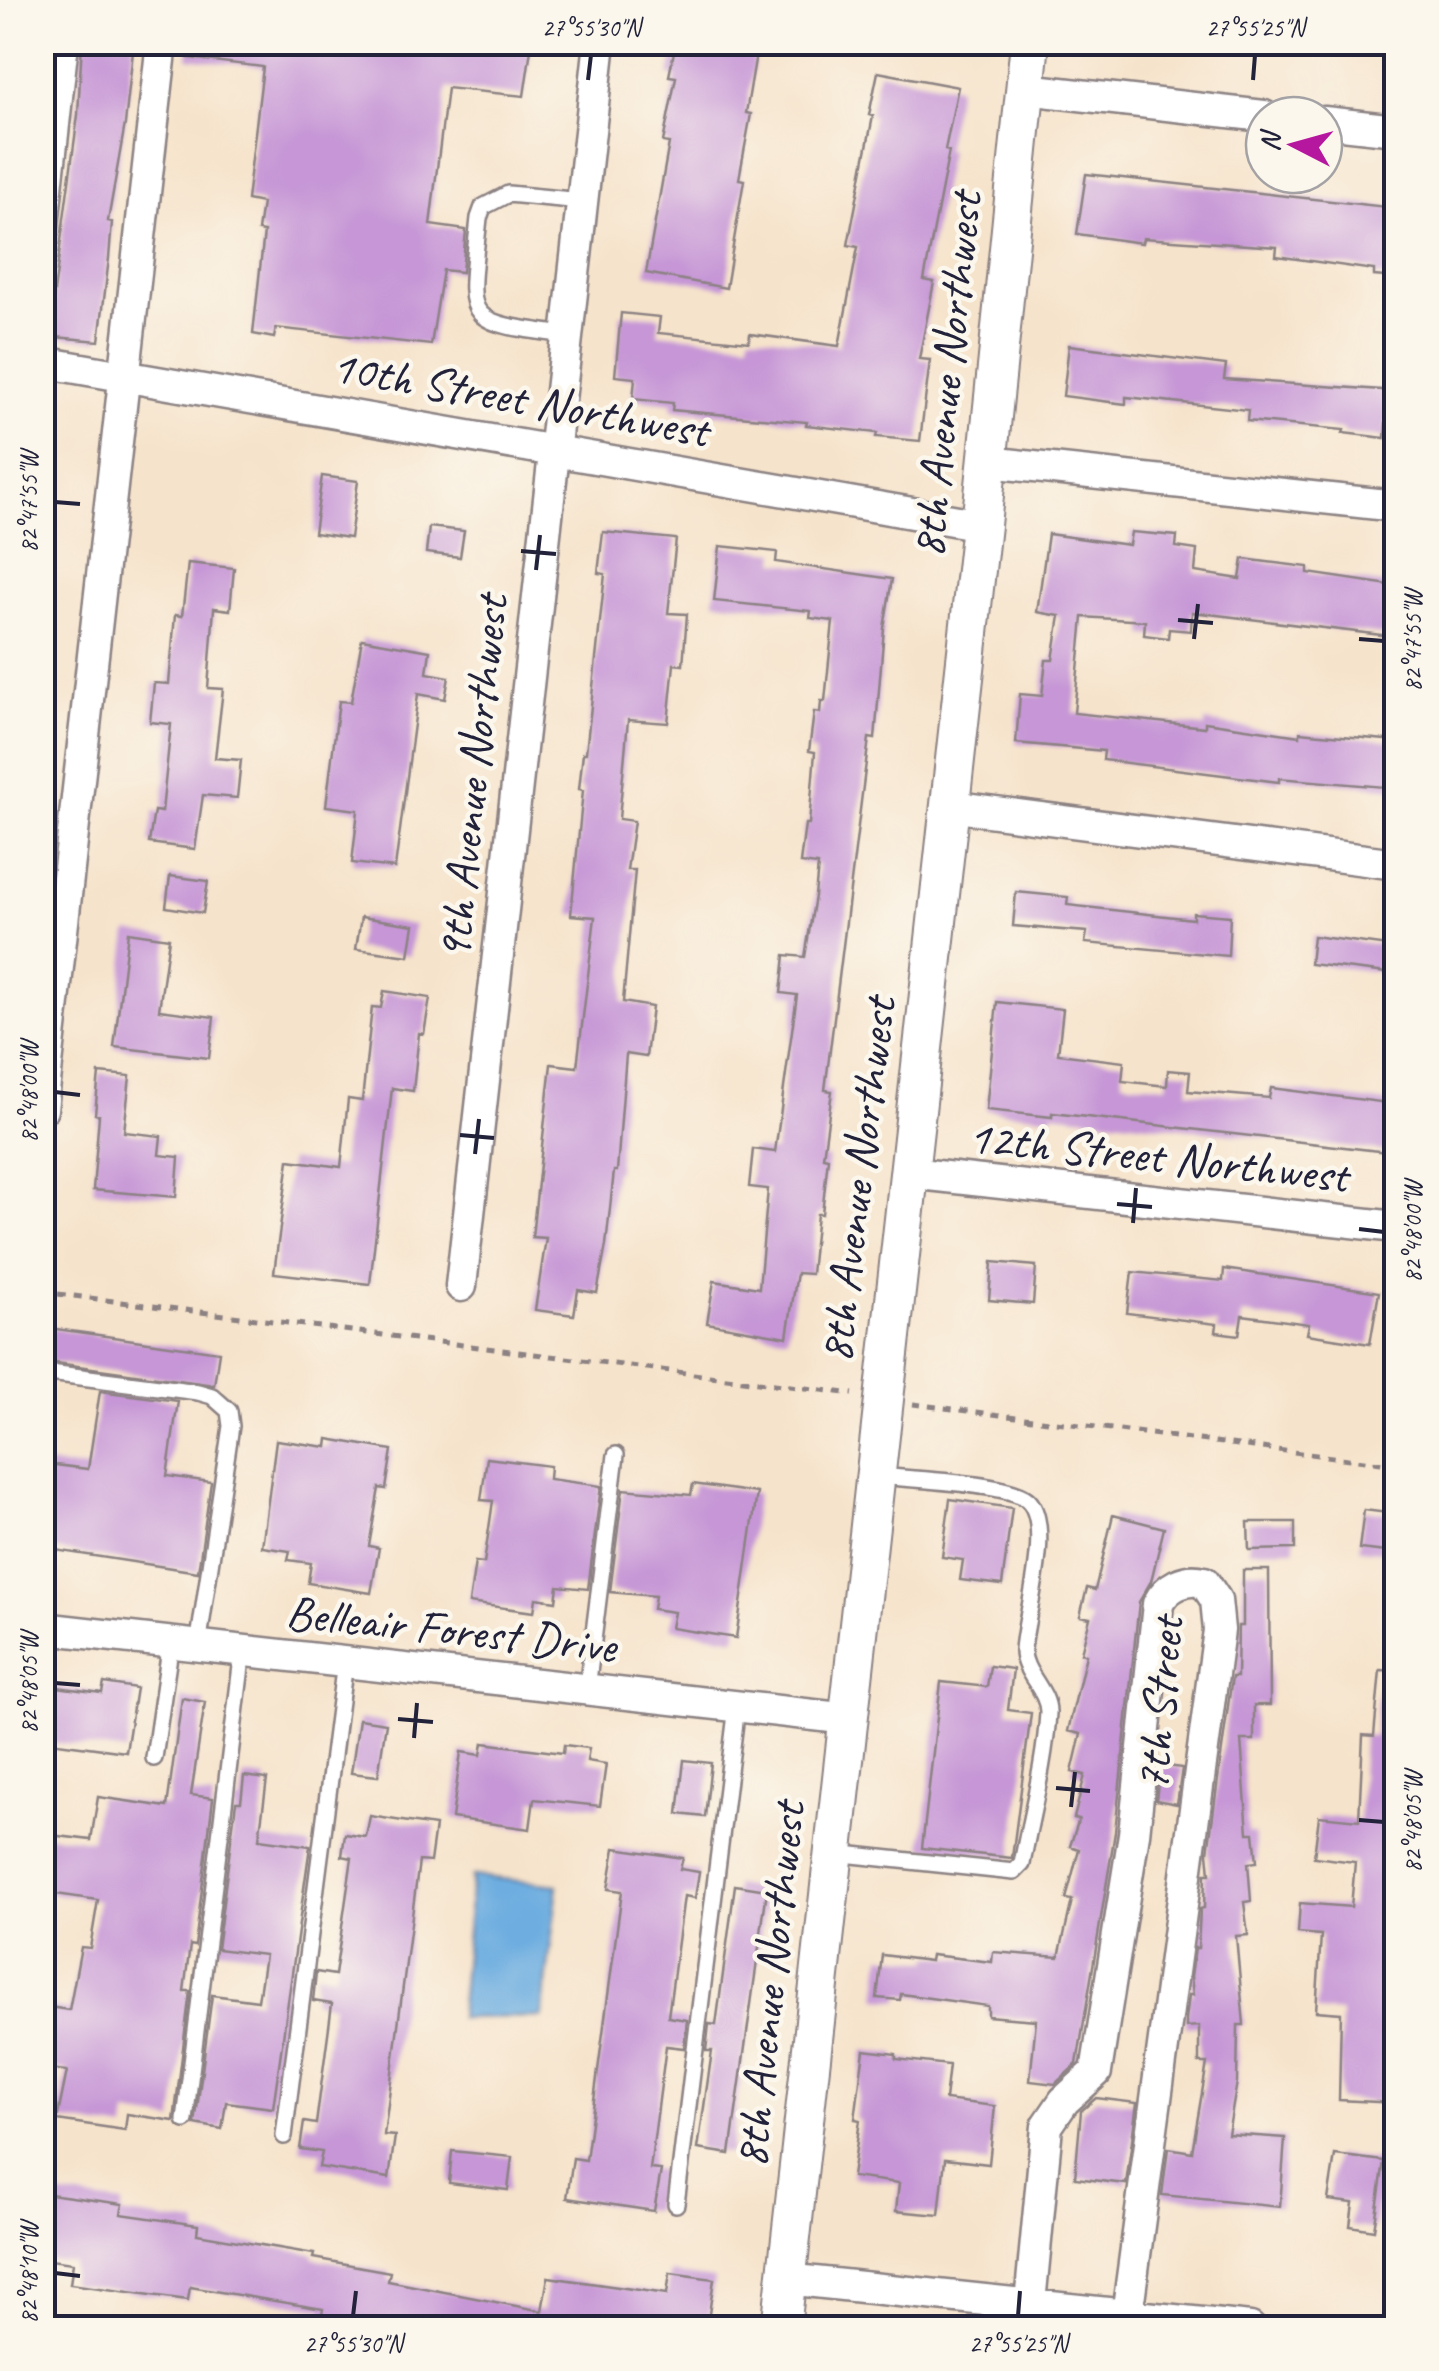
<svg xmlns="http://www.w3.org/2000/svg" width="1439" height="2371" font-family="Caveat,sans-serif">
<rect width="100%" height="100%" fill="#fbf7ec"/>
<filter id="ink" filterUnits="userSpaceOnUse"><feTurbulence type="fractalNoise" baseFrequency=".01" numOctaves="2"/><feDisplacementMap in="SourceGraphic" scale="20" xChannelSelector="R" yChannelSelector="G"/><feConvolveMatrix kernelMatrix="1 2 1 2 8 2 1 2 1" color-interpolation-filters="sRGB"/></filter>
<filter id="wash" filterUnits="userSpaceOnUse"><feTurbulence type="fractalNoise" baseFrequency=".0048" numOctaves="4" result="noise"/><feDisplacementMap in="SourceGraphic" scale="40" xChannelSelector="R" yChannelSelector="G"/><feGaussianBlur stdDeviation="2.25" result="paint"/><feColorMatrix in="noise" values="0 0 0 0 0 0 0 0 0 0 0 0 0 0 0 0 0 1.4 0 .05"/><feComposite in="paint" operator="in"/></filter>
<g filter="url(#wash)">
<rect width="100%" height="100%" fill="#f6e3cb"/>
<path fill="#6dade0" stroke="#48688e" stroke-width="2.5" d="M472,1876L558,1885L542,2017L459,2018Z"/>
<g id="blocks">
<path fill="#c696d6" d="M82,42H134L125,124L108,221L112,222L109,258L99,341L44,336L47,307H52L78,115Z
M189,42H532L524,96L447,88L430,225L466,230L462,272L443,270L431,345L276,328L274,338L253,334L264,232L258,231L262,203L247,200L263,67L188,58Z
M676,42H730L757,48L746,113L751,114L739,179L744,180L726,288L646,273L669,143L663,142L676,77L669,76Z
M878,72L958,87L945,150L949,151L924,280L934,282L919,359L930,360L920,441L876,437L877,433L806,425L807,422L672,410L673,403L633,399L635,378L615,376L621,313L660,317L658,333L749,342L750,334L839,346L858,247L848,245L873,116L869,115Z
M1086,174L1396,208V278L1374,276V270L1276,256L1277,247L1143,238L1142,243L1077,234Z
M1069,345L1226,365L1224,379L1396,391V424L1386,423L1385,438L1343,433L1344,430L1247,421L1248,410L1126,397V404L1063,396Z
M322,476L358,481L350,538L314,533Z
M429,527L464,531L460,557L426,553Z
M603,532L676,539L668,613L687,614L683,665L674,664L668,723L628,720L619,819L634,821L627,870H635L623,1002L652,1007L646,1057L626,1054L617,1171H614L606,1245L597,1293L578,1290L574,1315L535,1310L546,1238L532,1237L551,1064L577,1067L595,917L571,915L583,790L579,789L583,753H586L605,574L598,573Z
M1131,532L1177,536L1176,547L1197,550L1195,572L1240,579L1243,559L1308,567V573L1396,586L1390,636L1192,612L1191,631L1169,629L1168,638L1144,635L1145,621L1083,617L1074,713L1205,727V722L1300,736V732L1396,741V788L1279,778V782L1103,760L1104,751L1016,743L1020,694L1042,696L1046,660H1053L1060,616L1037,612L1048,534L1129,545Z
M720,546L777,552L776,562L892,579L884,628L875,739L869,738L825,1090L832,1091L823,1157L828,1158L822,1214H817L811,1274L797,1273L787,1337L707,1323L714,1281L759,1288L768,1189L749,1187L753,1149L775,1152L797,995L781,993L785,955L805,957L815,896L818,865L800,863L805,824H809L815,752L809,751L814,712L820,713L821,701H825L833,621L810,618L811,611L714,601Z
M188,563L234,568L230,610L214,608L208,688L223,689L215,758L241,760L237,798L203,795L195,849L149,843L154,811L162,812L171,724L150,722L154,683L169,684L175,615L182,616Z
M362,639L430,651L427,673L449,677L445,699L418,694L395,868L352,863L358,810L326,806L339,701L351,702Z
M170,876L208,881L203,913L166,907Z
M1016,892L1068,897L1067,905L1193,919V913L1230,916L1228,956L1085,943L1087,932L1013,926Z
M361,917L414,925L409,956L356,949Z
M128,932L169,938L159,1010L214,1017L209,1058L114,1047Z
M1313,936L1396,947V974L1310,964Z
M384,991L430,998L424,1034L419,1033L413,1091L392,1088L370,1284L274,1273L289,1160L341,1167L348,1099L362,1101L372,1007L381,1008Z
M997,1002L1063,1009L1058,1054L1124,1062L1122,1081L1167,1086L1168,1070L1190,1072L1188,1091L1269,1098L1271,1088L1396,1104V1153L1052,1113V1117L986,1110Z
M99,1073L130,1076L124,1132L161,1136L159,1155L179,1157L176,1197L93,1190L99,1115L95,1114Z
M992,1262L1036,1266L1033,1304L989,1300Z
M1224,1269L1379,1292L1370,1344L1307,1334L1309,1324L1242,1315L1239,1335L1216,1332L1217,1324L1127,1313L1132,1272L1223,1281Z
M42,1327L219,1352L214,1385L42,1361Z
M100,1391L178,1401L167,1476L211,1482L198,1572L42,1548V1495L47,1464L88,1469Z
M328,1439L392,1450L386,1489L379,1488L369,1546L379,1548L371,1593L308,1583L311,1563L288,1560L290,1551L262,1547L276,1440L327,1447Z
M487,1458L550,1466L549,1479L601,1486L588,1589L558,1586L556,1601L536,1598L534,1612L469,1603L475,1562L484,1563L493,1501L481,1500Z
M693,1484L757,1493L736,1638L671,1628L674,1612L653,1609L655,1596L610,1592L623,1489L691,1495Z
M950,1499L1012,1508L1002,1585L960,1580L963,1560L942,1557Z
M1364,1510L1396,1514V1553L1359,1549Z
M1113,1515L1164,1528L1151,1581L1139,1602L1115,1832L1077,2064L1055,2084L1030,2081L1036,2020L988,2016V2006L901,1994L900,2000L877,1998L882,1955L930,1961L931,1955L992,1962L993,1952L1059,1957L1072,1900L1066,1899L1079,1849L1070,1846L1079,1819L1074,1818L1085,1775L1072,1772L1081,1734L1068,1731L1086,1655L1081,1653L1090,1618L1080,1616L1087,1588L1095,1590Z
M1248,1522H1295V1549L1249,1550Z
M1243,1570H1269L1270,1705H1254V1740H1241L1248,1833H1254L1257,1862L1248,1863L1251,1901L1244,1902L1248,1935L1236,1936L1244,2025H1238L1237,2082L1228,2134L1285,2138L1280,2207L1162,2195L1168,2148L1192,2152L1207,2063H1199V2026L1186,2027V2019L1189,1995H1193L1191,1976L1195,1948H1198L1200,1909L1204,1908L1205,1874H1210L1208,1852L1232,1677H1237L1238,1626H1243Z
M990,1666L1013,1669L1008,1710L1031,1713L1012,1858L922,1848L941,1682L987,1687Z
M1380,1670L1396,1671V1934L1389,2058H1396V2103L1339,2100L1341,2013L1316,2011L1321,1935L1298,1933L1300,1903L1351,1907L1355,1862L1314,1857L1319,1816L1359,1820L1363,1735L1374,1736Z
M104,1683L136,1688L126,1752L42,1741V1685L102,1693Z
M182,1698L205,1702L191,1795L213,1798L195,1946L190,1945L184,1991H190L174,2121L127,2114L125,2130L57,2120L67,2071L42,2068V2006L69,2010L81,1947L90,1948L98,1900L42,1892V1834L91,1840L98,1797L167,1807Z
M359,1719L386,1723L378,1776L351,1773Z
M483,1743L563,1753L564,1745L589,1748L587,1761L606,1764L600,1806L534,1799L530,1829L452,1818L461,1752L481,1755Z
M684,1760L711,1763L705,1817L678,1814Z
M1160,1765L1182,1768L1177,1804L1156,1800Z
M244,1776L267,1779L259,1839L310,1846L273,2108L226,2102L222,2129L195,2124L212,1995L258,2001L265,1955L217,1949L236,1802H241Z
M370,1816L435,1826L430,1862L419,1861L384,2135L395,2136L389,2178L319,2167L322,2152L300,2149L304,2122L316,2124L332,2004L313,2001L316,1972L335,1975L352,1858L342,1856L345,1834L366,1837Z
M615,1848L683,1858L680,1869L699,1872L695,1898L684,1896L668,2017L687,2020L684,2048L666,2046L650,2169L661,2170L654,2211L567,2198L573,2158L586,2160L622,1891L608,1889Z
M735,1885L767,1890L730,2154L698,2149L712,2051H706L709,2024L716,2025Z
M864,2050L896,2054V2059L949,2065L945,2100L995,2106L989,2164L945,2159L939,2215L896,2211L899,2183L852,2177L860,2120L855,2119Z
M1096,2098L1137,2103L1126,2184L1075,2178L1081,2111Z
M452,2151L512,2157L508,2190L449,2183Z
M1335,2155L1384,2161L1374,2230L1350,2226L1353,2203L1328,2200Z
M42,2193L123,2204L121,2214L198,2225L197,2234L314,2254L313,2258L390,2272L388,2281L542,2311L548,2277L667,2294L670,2273L714,2279L707,2328H365L321,2321L323,2309L190,2287L188,2300L70,2284L73,2263L42,2259Z"/>
</g>
</g>
<g filter="url(#ink)">
<use href="#blocks" fill-opacity="0" stroke="#8c8283" stroke-width="2.5"/>
<g fill="none" stroke-linecap="round" stroke-linejoin="round">
<g stroke="#8c8283" stroke-width="20">
<path id="service" d="M567,335C459,321 468,324 479,218L483,207L508,194L582,201
M42,1372L198,1392L212,1396L229,1411L231,1426L198,1646
M587,1689L616,1455
M154,1758L171,1642
M834,1853L1014,1872L1022,1864C1031,1814 1045,1764 1048,1713C1049,1691 1022,1672 1023,1650C1025,1616 1054,1526 1028,1500C1011,1483 906,1479 878,1476
M185,2120L243,1650
M284,2136L345,1662
M676,2204L737,1706"/>
</g>
<g stroke="#8c8283" stroke-width="35">
<path id="minor" d="M1026,89L1264,116
M1324,122L1396,130
M42,234L63,42
M42,362L981,525
M988,462L1396,506
M949,806L1396,864
M42,1109L162,42
M910,1173L1396,1227
M461,1286L600,42
M42,1628L849,1719
M786,2279L1250,2328
M1030,2303L1047,2126L1064,2101L1096,2072L1134,1834L1158,1604C1166,1587 1185,1577 1204,1582L1216,1600L1219,1630L1127,2315"/>
</g>
<g stroke="#8c8283" stroke-width="42">
<path id="tertiary" d="M781,2328L981,525L1030,42"/>
</g>
<path stroke="#8c8283" stroke-width="5" stroke-dasharray="8 8" stroke-linecap="butt" d="M42,1292L853,1394
M913,1404L1396,1465"/>
<use href="#service" stroke="#fff" stroke-width="15"/>
<use href="#minor" stroke="#fff" stroke-width="30"/>
<use href="#tertiary" stroke="#fff" stroke-width="38"/>
</g>
</g>
<path fill="none" stroke="#22223b" stroke-width="4" d="M588,80L591,55M1253,80L1255,55M55,502L80,504M521,551L556,554M536,570L540,535M1178,620L1213,623M1194,639L1198,604M1359,639L1384,641M55,1092L80,1095M460,1135L494,1138M475,1154L479,1119M1117,1204L1152,1207M1133,1223L1136,1188M1359,1229L1384,1232M55,1683L80,1685M398,1719L433,1722M414,1738L417,1703M1056,1788L1090,1791M1071,1807L1075,1772M1359,1820L1384,1822M55,2273L80,2276M353,2316L356,2291M1018,2316L1020,2291"/>
<g text-anchor="middle" dominant-baseline="central" stroke-width="9" stroke-linejoin="round" paint-order="stroke">
<g font-size="48" fill="#22223b" stroke="#fbf7ec">
<text transform="translate(946 375) rotate(-84)">8th Avenue Northwest</text>
<text transform="translate(520 398) rotate(10)">10th Street Northwest</text>
<text transform="translate(472 778) rotate(-84)">9th Avenue Northwest</text>
<text transform="translate(1158 1156) rotate(6)">12th Street Northwest</text>
<text transform="translate(857 1180) rotate(-83)">8th Avenue Northwest</text>
<text transform="translate(451 1629) rotate(6)">Belleair Forest Drive</text>
<text transform="translate(1159 1704) rotate(-85)">7th Street</text>
<text transform="translate(769 1985) rotate(-84)">8th Avenue Northwest</text>
</g>
</g>
<rect width="1439" height="2371" fill="none" stroke="#fbf7ec" stroke-width="110"/>
<g transform="translate(1294 145) rotate(276)"><circle r="48" fill="#fbf7ec" stroke="#a4a2a5" stroke-width="2.5"/>
<path d="M0-8L18 38L0 25L-18 38Z" fill="#b5179e"/>
<text y="-15" font-size="28" font-weight="bold" text-anchor="middle" fill="#22223b">N</text>
</g>
<rect x="55" y="55" width="1329" height="2261" fill="none" stroke="#22223b" stroke-width="4"/>
<g font-size="25" text-anchor="middle" fill="#22223b">
<text x="591" y="36">27°55'30"N</text>
<text x="1255" y="36">27°55'25"N</text>
<text transform="translate(28 502) rotate(-90)" y="9">82°47'55"W</text>
<text transform="translate(1412 641) rotate(-90)" y="9">82°47'55"W</text>
<text transform="translate(28 1092) rotate(-90)" y="9">82°48'00"W</text>
<text transform="translate(1412 1232) rotate(-90)" y="9">82°48'00"W</text>
<text transform="translate(28 1683) rotate(-90)" y="9">82°48'05"W</text>
<text transform="translate(1412 1822) rotate(-90)" y="9">82°48'05"W</text>
<text transform="translate(28 2273) rotate(-90)" y="9">82°48'10"W</text>
<text x="353" y="2352">27°55'30"N</text>
<text x="1018" y="2352">27°55'25"N</text>
</g>
</svg>
